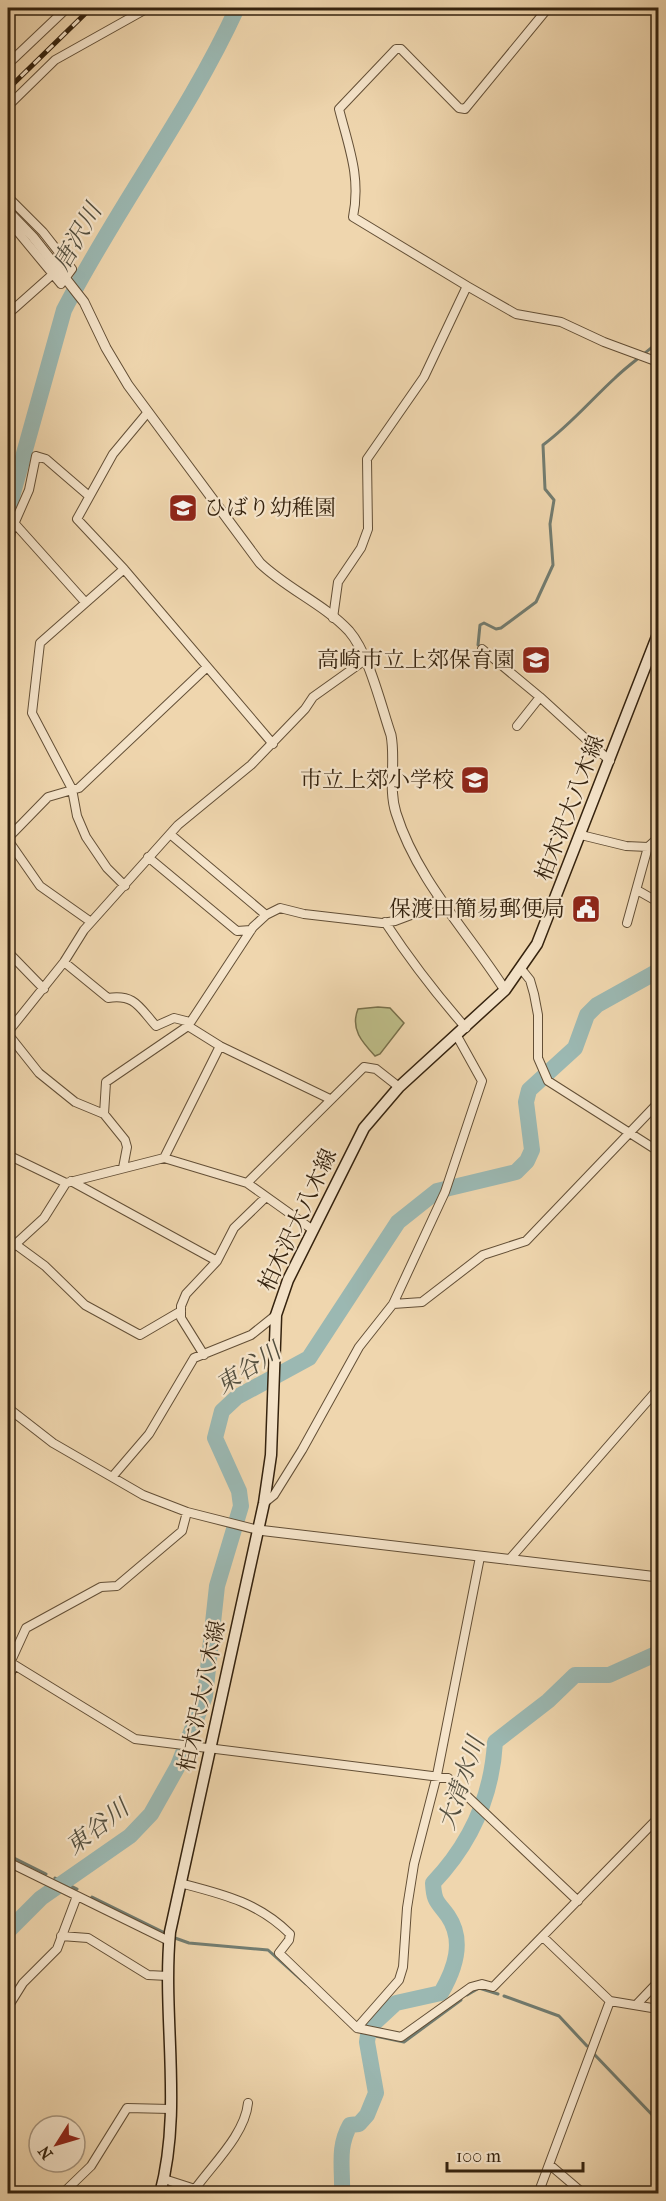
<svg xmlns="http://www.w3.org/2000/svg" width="666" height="2201" font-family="'IM FELL French Canon','Noto Serif JP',serif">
<rect width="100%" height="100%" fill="#efd6ae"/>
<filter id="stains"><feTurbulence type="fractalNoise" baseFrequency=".00333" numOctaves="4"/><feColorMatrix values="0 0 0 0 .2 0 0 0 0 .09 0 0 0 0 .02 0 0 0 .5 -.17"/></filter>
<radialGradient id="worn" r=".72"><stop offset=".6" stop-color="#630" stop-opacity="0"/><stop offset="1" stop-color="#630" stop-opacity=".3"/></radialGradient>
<path fill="#bdbd88" stroke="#78704b" stroke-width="1.5" d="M378,1007L390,1008L404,1023L380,1054L375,1056C362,1042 350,1029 358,1009Z"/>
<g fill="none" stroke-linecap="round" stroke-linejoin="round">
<path stroke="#727c70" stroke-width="3" d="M478,645L480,625L484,623L496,629L501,628L536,602L553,565L550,524L554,500L545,489L543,445C570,425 590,401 615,378C628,365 645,354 658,342
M8,1855L46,1874
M55,1878L77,1889
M92,1897L163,1932
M175,1938L189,1943L268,1950L306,1984
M467,1995L479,1988L498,1994
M504,1996L559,2016L587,2046
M366,2034L404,2042L461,2000
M594,2054L658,2121"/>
<path stroke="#9bb8b2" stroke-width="16" d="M8,511L64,310C117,207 189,113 237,8
M8,1931L41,1898L130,1836L151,1814L178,1766L205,1696L217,1586L241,1506L239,1491L215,1438L222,1411L237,1397L309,1358L398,1222L437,1191L516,1172L527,1161L532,1150L526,1102L529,1090L575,1048L587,1015L597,1005L658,971
M342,2194C343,2168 337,2148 350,2125L359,2124L367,2115L376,2093L367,2042L369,2028L396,2003L441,1993C455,1969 465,1941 448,1916C437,1901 434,1902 433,1883C470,1844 492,1796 495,1742L548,1701L575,1675H609L658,1653"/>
<g stroke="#634f36" stroke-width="10">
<path id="minor" d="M8,64L67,8
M8,106L55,60L148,8
M8,197L43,232L72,269L61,284L8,220
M467,286L516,314L561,322L604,342L658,362
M8,314L53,274
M148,412L113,454L77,519L124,569L273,744
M16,525L85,602
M8,550L11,531L29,490L36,456L46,459L89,496
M124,569L40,643L32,713L72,789L77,816L86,837L107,868L125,886
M333,618L338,582L361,548L368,529L367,459L424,377L467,286L353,217C361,177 349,148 339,109L396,49H401L459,108L465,109L548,8
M482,649L540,697L610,761
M517,726L540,697
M170,834L266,915
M581,835L626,846L648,847L658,838
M8,838L48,797L79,788L207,667
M8,840L40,886L91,922
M148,857L237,931L251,930
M637,890L658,902
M385,922C410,960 436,994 466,1028
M627,923L648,847
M8,952L44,989
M64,962L108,998C135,994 139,1007 156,1026L174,1018L190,1022
M522,970L530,980L534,994L538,1015V1058L548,1081L658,1151
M188,1026L220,1046L330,1099
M8,1032L64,962L84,930L178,825L251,765L305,709L313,697L365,660
M8,1034L39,1073L75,1102L104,1114L125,1140L127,1147L123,1168
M104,1114L106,1082L188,1026L253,927L266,915L280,908L304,914L382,923L395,921L419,912L440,898
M8,1155L66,1183L164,1158L247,1183L313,1230
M164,1158L220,1046
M71,1181L217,1261
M247,1183L364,1067L376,1069L399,1087
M15,1244L45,1266L85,1305L140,1335L181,1311
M8,1251L44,1218L66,1183
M393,1304L422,1302L483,1255L526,1241L658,1103
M204,1355L181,1318V1306L186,1294L217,1261L234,1228L265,1198
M8,1408L53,1443L143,1495L187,1512L258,1530
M113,1476L149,1434L194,1358L251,1335L276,1315
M264,1503L274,1495L302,1450L359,1347L393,1304L445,1192L482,1081L457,1036
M509,1560L658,1389
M8,1661L135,1739L448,1778L578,1901
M10,1663L26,1628L101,1587L117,1586L182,1531L187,1512
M8,1678L14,1666
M8,1862L169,1941
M180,1883C222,1894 258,1902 290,1934L289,1940L279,1953L357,2028L401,2037L471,1987L482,1984L493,1987L496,1984L658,1818
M61,1936L88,1938L148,1975L168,1976
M543,1937L610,2001
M610,2001L658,2009
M637,2004L658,1982
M8,2007L23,1983L57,1949L77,1896
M357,2028L399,1980L403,1967L407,1908L414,1864L437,1775L480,1557
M550,2165L584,2194
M164,2179L195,2189C213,2164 245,2134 248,2103
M62,2194L91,2166L127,2108L170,2109
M538,2194L610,2001
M655,2194L658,2191"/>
</g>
<g stroke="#634f36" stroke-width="11">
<path id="tertiary" d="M8,211L33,237L84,302L106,348L128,385L260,563C287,589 324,604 349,631C369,654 381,706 391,735C396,761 388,788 396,813C417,880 468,932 505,990
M258,1530L658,1577"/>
</g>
<g stroke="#34220e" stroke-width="13">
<path id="secondary" d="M160,2194C183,2109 162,2018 170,1932L264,1503L271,1455L276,1315L288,1280L364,1128L399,1087L505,990L537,944L658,634"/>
</g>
<use href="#minor" stroke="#f5e4ca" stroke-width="8"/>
<use href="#tertiary" stroke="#f5e4ca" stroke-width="9"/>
<use href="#secondary" stroke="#f5e4ca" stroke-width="10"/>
<g stroke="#34220e" stroke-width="5">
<path id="rail" d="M8,89L91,8"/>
</g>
<use href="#rail" stroke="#f5e4ca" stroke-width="3" stroke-dasharray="9" stroke-linecap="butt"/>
</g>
<defs>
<g id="school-square" transform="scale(1.5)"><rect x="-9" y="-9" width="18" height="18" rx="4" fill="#8f2418" stroke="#f5e4ca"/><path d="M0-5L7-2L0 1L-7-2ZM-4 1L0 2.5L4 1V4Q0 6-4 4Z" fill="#fff"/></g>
<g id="civic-square" transform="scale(1.5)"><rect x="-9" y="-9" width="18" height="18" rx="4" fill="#8f2418" stroke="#f5e4ca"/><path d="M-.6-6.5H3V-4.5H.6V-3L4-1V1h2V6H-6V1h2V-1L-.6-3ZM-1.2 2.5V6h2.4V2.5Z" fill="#fff"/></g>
</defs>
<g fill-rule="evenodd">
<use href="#school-square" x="183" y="508"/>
<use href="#school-square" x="536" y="660"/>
<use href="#school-square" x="475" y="780"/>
<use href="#civic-square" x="586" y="909"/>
</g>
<g text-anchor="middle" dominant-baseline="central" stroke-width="4.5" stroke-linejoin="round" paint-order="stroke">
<g font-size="22" fill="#34220e" stroke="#f5e4ca" text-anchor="end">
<text x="204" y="508" text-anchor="start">ひばり幼稚園</text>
<text x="515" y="660">高崎市立上郊保育園</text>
<text x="454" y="780">市立上郊小学校</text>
<text x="565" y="909">保渡田簡易郵便局</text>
</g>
<g font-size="22" fill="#34220e" stroke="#f5e4ca">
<text transform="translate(570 808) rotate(-69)">柏木沢大八木線</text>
<text transform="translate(298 1220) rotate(-65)">柏木沢大八木線</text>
<text transform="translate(202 1696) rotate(-78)">柏木沢大八木線</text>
</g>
<g font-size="24" font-style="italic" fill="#534f3f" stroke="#f5e4ca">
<text transform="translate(77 237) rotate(-60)">唐沢川</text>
<text transform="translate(248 1368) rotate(-33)">東谷川</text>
<text transform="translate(461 1783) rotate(-71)">大清水川</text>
<text transform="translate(97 1827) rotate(-38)">東谷川</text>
</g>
</g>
<rect width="666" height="2201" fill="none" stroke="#efd6ae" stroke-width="30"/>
<rect x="9" y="9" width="648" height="2183" fill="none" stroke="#34220e" stroke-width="3"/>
<rect x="15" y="15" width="636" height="2171" fill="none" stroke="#34220e" stroke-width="1.5"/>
<g transform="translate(57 2144) rotate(233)"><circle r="28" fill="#f5e4ca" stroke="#a8967f" stroke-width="1.5"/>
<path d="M0-4.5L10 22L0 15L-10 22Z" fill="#8f2418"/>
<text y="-9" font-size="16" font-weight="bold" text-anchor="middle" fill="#34220e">N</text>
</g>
<path d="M447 2162v9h136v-9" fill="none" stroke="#34220e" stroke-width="3"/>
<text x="456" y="2162" font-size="18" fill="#34220e" stroke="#f5e4ca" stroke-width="4.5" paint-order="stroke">100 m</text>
<rect width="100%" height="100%" filter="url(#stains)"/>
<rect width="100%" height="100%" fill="url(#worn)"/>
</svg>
